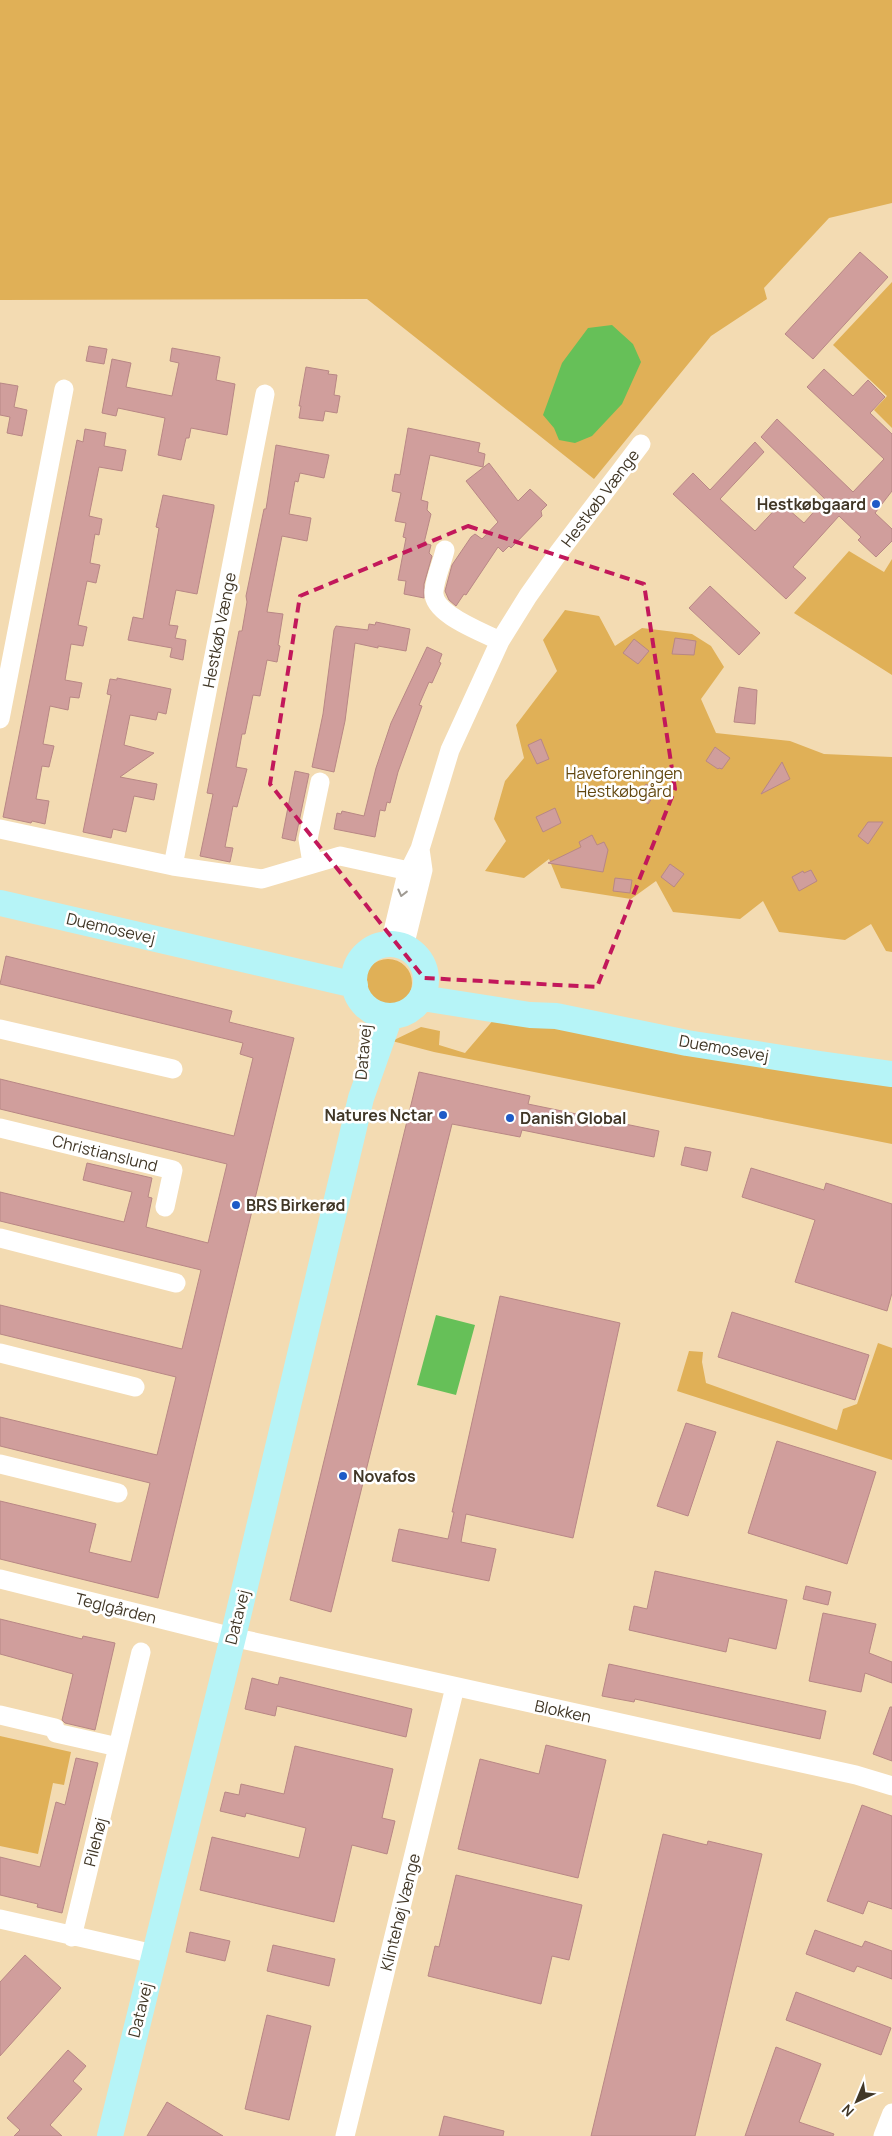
<svg xmlns="http://www.w3.org/2000/svg" width="892" height="2136" font-family="Manrope,sans-serif">
<rect width="100%" height="100%" fill="#f3dbb2"/>
<path fill="#e0b057" d="M0,0H892V203L829,218L764,288L767,299L711,336L594,479L367,299L0,300Z
M892,282V428L874,410L887,396L833,345Z
M849,551L884,572L892,559V675L794,613Z
M565,610L599,616L615,646L642,628L692,634L711,646L724,667L701,699L716,733L790,741L824,754L892,757V952L886,951L871,924L845,940L779,932L763,901L740,919L673,912L656,881L631,899L561,888L549,859L524,878L485,871L506,841L494,819L505,781L524,758L516,725L557,671L543,640Z
M364 983a24 24 0 1 1 48 0a24 24 0 1 1-48 0Z
M495,1018L892,1086V1144L434,1052L392,1041L421,1027L440,1031L439,1045L465,1053Z
M878,1343L892,1348V1460L677,1391L689,1351L703,1352L702,1362L706,1383L837,1430L843,1409L857,1404Z
M0,1736L71,1752L64,1785L53,1783L38,1854L0,1846Z"/>
<path fill="#66c058" d="M612,325L633,344L641,362L622,404L592,436L575,443L559,440L554,428L543,415L562,363L588,328Z
M436,1315L475,1325L456,1395L417,1385Z"/>
<path fill="#d09e9c" stroke="#b88785" d="M860,252L888,277L813,359L785,334Z
M89,346L107,349L104,364L86,361Z
M172,348L220,357L216,380L235,384L227,435L191,428L189,438H186L181,460L158,455L165,418L118,408L116,416L102,413L112,359L131,363L126,387L172,396L179,363L170,361Z
M306,367L329,371L328,374L337,375L334,395L340,396L337,413L325,411L323,421L299,418L301,406H299Z
M824,369L853,396L868,380L885,397L870,413L892,434V491L875,513L892,529V541L876,557L858,540L861,537L839,516L793,567L806,578L786,599L673,494L693,473L710,490L755,442L764,452L720,499L755,531L781,503L804,523L825,499L761,437L777,419L853,492L884,459L807,387Z
M0,383L18,386L14,407L27,410L22,436L7,433L10,417L0,415Z
M408,428L480,443L478,452L485,454L483,467L430,455L421,500L428,502L427,510L431,514L424,543L431,545L429,553L432,556L424,584V598L404,594L406,581L398,580L406,538L403,537L406,523L395,521L401,493L392,491L395,474L400,475Z
M85,429L106,433L104,446L126,450L122,471L99,467L89,516L102,519L99,535L95,534L90,563L100,565L96,583L87,581L78,625L87,627L83,646L71,644L65,680L82,683L79,698L70,697L68,710L50,706L43,744L54,746L49,767L42,766L36,799L49,801L45,824L32,821L31,823L3,817L77,440L83,442Z
M276,445L329,455L324,478L300,473L298,482L295,481L289,514L311,518L307,541L282,536L267,612L283,614L278,645L280,646L277,662L267,660L260,696L253,695L245,734H242L236,767L247,769L237,807L233,806L225,847L233,848L230,862L200,856L213,794L207,793L239,631H242L247,602L246,596L264,509H266Z
M489,463L518,501L530,489L547,505L541,511L542,516L511,548L509,546L503,552L498,547L466,595L464,594L456,606L449,600L445,591L452,565L471,537L475,534L482,539L498,522L466,481Z
M163,495L214,505V508L197,594L176,590L169,625L178,626L175,638L186,640L183,660L170,657L172,648L128,640L133,617L143,619L159,528L156,527Z
M710,586L760,633L739,655L689,608Z
M376,622L410,629L406,651L378,646V648L355,643L345,721L334,772L312,767L323,714L334,630L336,626L368,630L369,624L375,625Z
M675,638L696,641L694,655L672,654Z
M634,639L649,651L638,664L623,653Z
M427,647L442,654L439,662L441,663L432,683L429,682L419,705L422,706L398,772L390,803L387,802L385,811L380,810L375,837L334,829L337,813L341,814L342,811L364,816L376,768L391,723Z
M117,678L171,689L166,714L158,712L156,720L130,715L124,745L154,753L120,777L157,784L154,800L134,796L126,832L113,829L111,838L83,832L111,695L107,694L110,679L117,680Z
M739,687L757,690L755,724L734,722Z
M541,739L549,759L537,764L528,745Z
M715,747L730,758L722,769L719,768L718,769L706,761Z
M782,762L790,779L761,794Z
M295,771L309,774L295,841L282,838Z
M646,784L657,791L648,804L638,797Z
M555,808L561,823L543,832L536,817Z
M868,822H883L868,844L858,836Z
M592,835L597,845L604,842L608,850L603,872L548,863L581,847L579,842Z
M670,864L684,874L674,887L661,877Z
M811,870L817,881L799,891L792,877L803,871L804,873Z
M615,878L632,880L630,893L613,891Z
M6,956L232,1011L229,1022L294,1038L158,1598L0,1559V1501L96,1524L89,1552L131,1562L150,1483L0,1446V1417L157,1455L176,1377L0,1334V1305L182,1349L201,1270L0,1221V1192L124,1222L132,1192L83,1180L87,1163L152,1178L148,1197L152,1198L146,1227L208,1243L227,1164L0,1109V1079L234,1136L253,1058L240,1054L243,1043L0,984Z
M419,1072L530,1096L528,1104L659,1131L654,1157L522,1130L520,1137L452,1124L331,1612L290,1600Z
M685,1147L711,1152L707,1171L681,1165Z
M751,1168L824,1190L826,1183L892,1204V1293L887,1311L795,1282L815,1220L742,1197Z
M500,1296L620,1323L573,1538L466,1514L461,1542L496,1549L489,1581L392,1561L399,1529L448,1539L454,1512H452Z
M732,1312L869,1355L855,1400L718,1357Z
M686,1423L716,1432L688,1516L657,1506Z
M777,1441L876,1472L847,1564L748,1533Z
M655,1571L787,1600L776,1649L729,1638L726,1652L629,1630L634,1606L647,1609Z
M806,1586L831,1592L828,1605L803,1599Z
M823,1613L876,1624L869,1653L892,1662V1683L865,1673L861,1692L809,1681Z
M0,1619L82,1639L83,1636L115,1643L95,1730L65,1723L62,1720L73,1674L0,1654Z
M609,1664L826,1711L820,1739L635,1699L634,1702L602,1696Z
M280,1677L412,1709L406,1737L277,1706L275,1716L245,1709L252,1678L278,1685Z
M890,1707H892V1761L873,1754Z
M546,1745L606,1760L578,1878L458,1849L480,1759L539,1774Z
M295,1746L393,1769L382,1818L395,1821L387,1854L352,1845L334,1922L200,1890L212,1837L299,1858L306,1828L246,1813L245,1817L220,1811L225,1792L239,1795L241,1784L284,1794Z
M76,1758L98,1763L62,1913L37,1907L38,1904L0,1895V1857L40,1867L56,1802L65,1805Z
M862,1805L892,1816V1909L868,1901L863,1914L827,1901Z
M663,1834L707,1845L708,1841L762,1854L695,2136H591Z
M456,1875L582,1905L569,1960L552,1956L541,2004L428,1976L435,1946L439,1947Z
M815,1930L862,1947L865,1941L892,1951V1979L857,1966L854,1972L806,1954Z
M190,1932L230,1941L225,1961L186,1952Z
M273,1945L335,1959L329,1986L267,1971Z
M25,1955L61,1988L0,2056V1982Z
M796,1992L891,2028L881,2055L786,2020Z
M267,2015L311,2026L289,2120L245,2109Z
M776,2047L821,2064L799,2122L834,2134L833,2136H745Z
M68,2050L86,2066L73,2081L82,2089L50,2125L62,2136H14L20,2130L7,2118Z
M167,2102L223,2136H147Z
M444,2116L504,2131L503,2136H439Z"/>
<g fill="none" stroke-linecap="round" stroke-linejoin="round">
<path stroke="#fff" stroke-width="19" d="M445,550C442,563 435,578 434,591C431,614 483,632 500,641
M0,719L64,389
M0,829L173,866L262,879L340,856L409,871
M312,863L308,839L320,782
M173,866L265,394
M390,944L406,877L420,849L450,750L500,641L528,596L559,552L641,444
M404,947L423,870L420,849
M0,1029L173,1069
M0,1128L173,1170L165,1207
M0,1238L176,1283
M0,1353L135,1387
M0,1464L118,1493
M0,1579L241,1639L856,1775L892,1786
M0,1715L55,1728L56,1733L118,1747
M0,1919L154,1954
M72,1937L141,1652
M345,2136L455,1687
M883,2136L892,2113"/>
<path stroke="#b6f4f7" stroke-width="26" d="M0,903L355,985
M354 980a36 36 0 1 1 72 0a36 36 0 1 1-72 0Z
M422,998L530,1015L556,1016L687,1043L820,1064L892,1074
M110,2136L233,1637L361,1098L390,1016"/>
</g>
<defs><path id="oneway-chevron" d="M-2-3.5L2.5 0L-2 3.5" fill="none" stroke-width="1.6" stroke-linecap="round" stroke-linejoin="round" transform="scale(1.25)"/></defs>
<use stroke="#a09b93" href="#oneway-chevron" transform="translate(402 893) rotate(104)"/>
<path fill="none" stroke="#c2185b" stroke-width="4" stroke-dasharray="10 6" stroke-linejoin="round" d="M468,526L644,584L675,789L597,987L424,978L270,784L300,596Z"/>
<g fill="#1e5bc7" stroke="#fff" stroke-width="2">
<circle cx="876" cy="504" r="5"/>
<circle cx="443" cy="1115" r="5"/>
<circle cx="510" cy="1118" r="5"/>
<circle cx="236" cy="1205" r="5"/>
<circle cx="343" cy="1476" r="5"/>
</g>
<g text-anchor="middle" dominant-baseline="central" stroke-width="5" stroke-linejoin="round" paint-order="stroke">
<g font-size="16" fill="#413727" stroke="#fff">
<text transform="translate(600 498) rotate(-53)">Hestkøb Vænge</text>
<text transform="translate(219 630) rotate(-79)">Hestkøb Vænge</text>
<text transform="translate(111 928) rotate(13)">Duemosevej</text>
<text transform="translate(724 1048) rotate(10)">Duemosevej</text>
<text transform="translate(363 1052) rotate(-85)">Datavej</text>
<text transform="translate(105 1153) rotate(14)">Christianslund</text>
<text transform="translate(116 1608) rotate(14)">Teglgården</text>
<text transform="translate(237 1617) rotate(-76)">Datavej</text>
<text transform="translate(563 1711) rotate(12)">Blokken</text>
<text transform="translate(95 1842) rotate(-76)">Pilehøj</text>
<text transform="translate(400 1912) rotate(-76)">Klintehøj Vænge</text>
<text transform="translate(140 2010) rotate(-76)">Datavej</text>
</g>
<g font-size="16" font-weight="bold" fill="#413727" stroke="#fff" text-anchor="start">
<text x="866" y="504" text-anchor="end">Hestkøbgaard</text>
<text x="433" y="1115" text-anchor="end">Natures Nctar</text>
<text x="520" y="1118">Danish Global</text>
<text x="246" y="1205">BRS Birkerød</text>
<text x="353" y="1476">Novafos</text>
</g>
<g font-size="16" fill="#62470f" stroke="#fff">
<text x="624" y="773">Haveforeningen<tspan x="624" dy="18">Hestkøbgård</tspan></text>
</g>
</g>
<g transform="translate(857 2101) rotate(224)" stroke="#ffffff" stroke-width="4" paint-order="stroke">
<path d="M0-4L9 19L0 12L-9 19Z" fill="#413727"/>
<text y="-8" font-size="14" font-weight="bold" text-anchor="middle" fill="#413727">N</text>
</g>
</svg>
